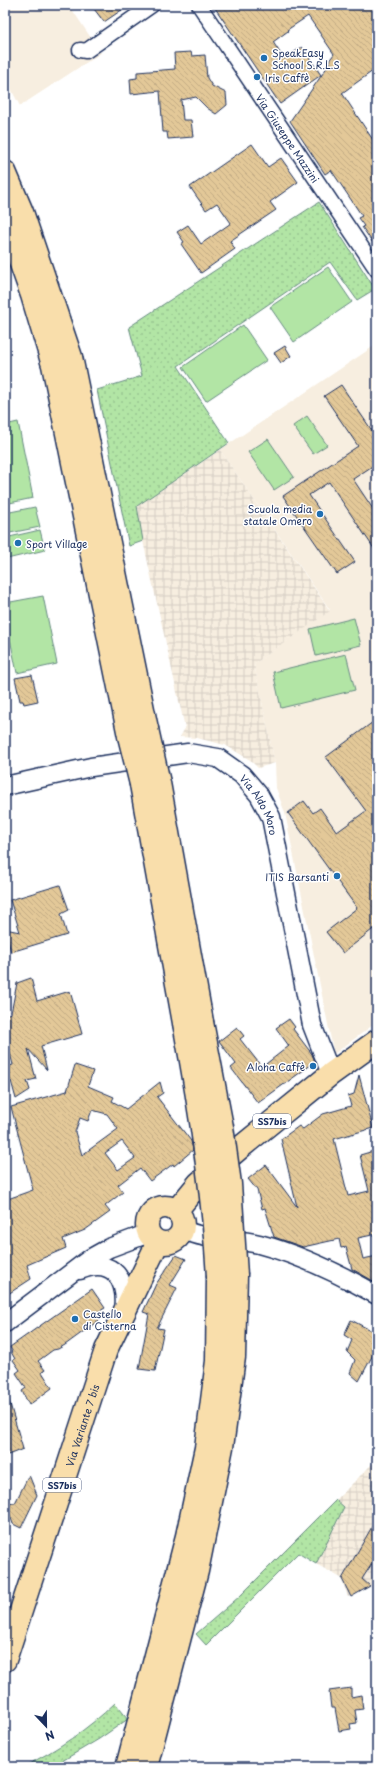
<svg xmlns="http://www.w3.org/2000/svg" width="382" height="1772" font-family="'Playpen Sans',sans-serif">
<defs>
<pattern id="industrial-grid" width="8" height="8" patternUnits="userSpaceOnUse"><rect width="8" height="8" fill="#f7eee0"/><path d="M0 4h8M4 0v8" fill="none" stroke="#d3ccc3"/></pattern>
<pattern id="grass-dots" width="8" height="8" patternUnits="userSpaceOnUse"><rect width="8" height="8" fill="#b2e5a5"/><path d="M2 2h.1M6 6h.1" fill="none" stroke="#98c590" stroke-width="1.8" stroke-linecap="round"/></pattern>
<pattern id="building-back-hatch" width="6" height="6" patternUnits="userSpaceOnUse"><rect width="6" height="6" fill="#e3c898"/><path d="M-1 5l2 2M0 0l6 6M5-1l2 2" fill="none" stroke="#c2ac85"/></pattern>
</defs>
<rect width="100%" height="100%" fill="#fff"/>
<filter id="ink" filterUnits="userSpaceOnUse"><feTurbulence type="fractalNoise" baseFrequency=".025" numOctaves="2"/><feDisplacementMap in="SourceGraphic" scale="8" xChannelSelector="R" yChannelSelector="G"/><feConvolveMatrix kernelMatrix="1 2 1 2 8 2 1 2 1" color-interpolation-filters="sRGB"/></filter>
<g filter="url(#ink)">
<path fill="#f7eee0" d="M5,5H69L101,53L20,106L5,78Z
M377,344V1022L334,1054L285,813L276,788L275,763L254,664L330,610L220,450Z"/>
<path fill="url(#industrial-grid)" d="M220,450L330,611L254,664L275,763L258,768L250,760L225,745L197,738L180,737L185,728L143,541L137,506Z
M377,1459V1583L348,1597L341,1578L316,1564L344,1507L336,1500Z"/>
<path fill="url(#grass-dots)" stroke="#668a82" d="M319,202L375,289L357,300L330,262L178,366L229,443L137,506L143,541L129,546L97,390L142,376L129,327Z
M336,1500L344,1507L316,1564L298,1553L206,1645L196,1634L240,1596Z
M115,1703L128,1719L99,1739L52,1767H23C57,1750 88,1729 115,1703Z"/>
<path fill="#b2e5a5" stroke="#668a82" d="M328,267L352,302L294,342L270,307Z
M243,325L267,360L206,401L183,367Z
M307,416L327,445L313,454L293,426Z
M18,422L33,498L5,504V425Z
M268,439L294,477L274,490L248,452Z
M35,507L40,527L5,534V513Z
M40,530L45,550L7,559L5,538Z
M43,596L57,664L17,673L5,614V603Z
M354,618L361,645L316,656L310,629Z
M346,654L355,690L281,708L273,672Z"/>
<path fill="url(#building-back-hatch)" stroke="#1b2f5e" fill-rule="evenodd" d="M91,5H129L104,22Z
M213,5H377V68L342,93L377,146V166L373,169L376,173L373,176L377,182V249L362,227L364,226L358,218L362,216L331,170L325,174L290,121L330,63L328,62L334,54L308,16L287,30L288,31L273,42L284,59L302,47L321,75L280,104Z
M191,52L192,56L205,55L207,78L212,86L226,93L227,105L216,114L207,108L196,97L181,100L183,120H191L193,137L168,139L167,132H163L160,91L131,94L130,79L137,78V72L175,69L174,53Z
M252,144L268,167L281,158L298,182L270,202L276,210L230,241L235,249L201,273L181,244L184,242L177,232L188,225L201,244L231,223L217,203L206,210L190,187Z
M285,346L291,356L281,363L274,353Z
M341,385L377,438V463L353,479L377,515V553L329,482L309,495L355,562L337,574L283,496L358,446L324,396Z
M32,675L38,701L24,704L23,701H20L15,678Z
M377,719V926L343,953L326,932L357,908L288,813L304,801L313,813L320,808L337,832L366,811L326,757Z
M60,885L69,910L61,914L67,935L11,952L5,929L20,932L10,900Z
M31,978L37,1001L70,991L82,1034L41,1046L47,1070L28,1049L36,1079L27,1081L30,1090L16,1099L11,1081L8,1082L5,1071V1067L13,1065L8,1045L5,1046V1015L11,1013L17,983Z
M289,1019L295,1027L293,1029L312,1054L315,1062L258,1103L231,1068L236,1064L219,1041L237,1027L244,1036L240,1039L262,1067L289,1046L276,1028Z
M75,1065L93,1071L88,1086L114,1097L112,1101L126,1109L160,1082L163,1093L157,1097L191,1141L193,1150L174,1166L173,1164L150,1181L140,1168L118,1185L123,1192L105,1206L110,1212L85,1230L63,1239L66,1248L27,1265L31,1279L5,1296V1200L33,1190L11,1107L67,1091ZM92,1110L107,1114L118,1129L82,1155L75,1132L80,1118L88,1121ZM122,1141L135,1158L118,1170L105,1153Z
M359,1075L373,1128L334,1139L348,1196L369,1191L360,1155L377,1150V1234L358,1238L363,1259L377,1256V1283L352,1269L346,1247L341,1248L339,1239L303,1247L274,1237L265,1208L262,1209L257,1190L248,1179L266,1165L297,1207L281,1139L299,1126L303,1129L323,1114L351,1106L348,1096L354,1094Z
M176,1255L186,1259L170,1285L177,1288L157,1328L164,1329L155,1371L139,1369L149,1314L143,1312L156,1284Z
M92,1289L105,1308L98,1312L102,1318L65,1345L58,1349L53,1350L38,1361L45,1370L42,1372L52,1388L29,1405L22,1391L26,1388L16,1373L20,1370L13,1360L15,1359L11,1352L12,1351L10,1347Z
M351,1320L376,1333L374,1339L377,1342V1347L359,1381L350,1373L355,1360L347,1352L352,1340L344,1335Z
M8,1397L23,1449L8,1455L5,1445V1398Z
M29,1475L37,1495L21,1528L13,1524L6,1504L15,1503Z
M377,1518V1556L362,1579L370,1586L351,1597L342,1579Z
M351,1688V1697L361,1695L363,1709L355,1710L357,1723L350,1724L351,1729L339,1731L335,1708H331L329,1691Z"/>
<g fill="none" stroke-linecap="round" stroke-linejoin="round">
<g stroke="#1b2f5e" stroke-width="17">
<g id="minor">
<path id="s1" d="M199,5L377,270"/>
<path d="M80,50L86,51L152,5"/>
</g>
</g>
<g stroke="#1b2f5e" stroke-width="21">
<g id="tertiary">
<path id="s2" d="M5,786L91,767L188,753L218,758L242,775L259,795L271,817L312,1025L331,1074"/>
<path d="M182,1229C206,1241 233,1238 259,1244C301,1255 340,1274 377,1295"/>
<path d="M80,1270C114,1256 128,1281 124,1312"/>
<path d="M5,1323L91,1258L109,1248L149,1233"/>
</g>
</g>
<g stroke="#1b2f5e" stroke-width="25">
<g id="primary">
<circle cx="165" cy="1225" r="18"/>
<path d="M176,1211L199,1183L241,1147L331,1074L377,1041"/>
<path id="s3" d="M5,1660L106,1350L158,1242"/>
</g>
</g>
<g stroke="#1b2f5e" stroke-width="25">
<path id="trunk" d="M5,172L22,212L71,357L147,729
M5,219L32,295L53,365L129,736
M159,783L202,1022
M141,784L184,1023
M127,1767L187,1536L206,1448L217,1361L218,1277
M146,1767L197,1571L222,1447L234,1357L236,1275"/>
</g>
<use href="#minor" stroke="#fff" stroke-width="14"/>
<use href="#tertiary" stroke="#fff" stroke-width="18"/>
<use href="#primary" stroke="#f9deab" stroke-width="22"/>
<use href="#trunk" stroke="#f9deab" stroke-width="22"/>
<path stroke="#1b2f5e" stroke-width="3" stroke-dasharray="6 3" stroke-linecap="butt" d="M373,1767L377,1760"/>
<g stroke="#1b2f5e" stroke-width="25" stroke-linecap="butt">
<path id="trunk-bridge" d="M147,729L159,783
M129,736L141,784
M202,1022L222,1127L230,1184L236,1275
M184,1023C200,1107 213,1191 218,1277"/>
</g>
<use href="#trunk-bridge" stroke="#f9deab" stroke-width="22"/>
</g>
</g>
<g fill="#1f6fb2" stroke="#fff" stroke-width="1.5">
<circle cx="264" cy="58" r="4"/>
<circle cx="257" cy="77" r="4"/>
<circle cx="320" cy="514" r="4"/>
<circle cx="18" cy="543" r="4"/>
<circle cx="337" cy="876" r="4"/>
<circle cx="313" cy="1066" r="4"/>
<circle cx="75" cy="1319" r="4"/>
</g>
<g text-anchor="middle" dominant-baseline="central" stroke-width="3" stroke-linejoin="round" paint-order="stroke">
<g fill="#fff" stroke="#5f6d8e" stroke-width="1">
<rect x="253" y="1114" width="38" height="14" rx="3"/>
<rect x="43" y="1478" width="38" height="14" rx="3"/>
</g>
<g font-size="9" font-weight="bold" fill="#1b2f5e">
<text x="272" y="1121">SS7bis</text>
<text x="62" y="1485">SS7bis</text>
</g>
<g font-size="10" fill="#1b2f5e" stroke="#fff" text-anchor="start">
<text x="272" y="52">SpeakEasy<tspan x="272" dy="12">School S.R.L.S</tspan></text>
<text x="265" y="77">Iris Caffè</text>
<text x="312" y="508" text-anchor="end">Scuola media<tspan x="312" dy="12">statale Omero</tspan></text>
<text x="26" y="543">Sport Village</text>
<text x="329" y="876" text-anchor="end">ITIS Barsanti</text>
<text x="305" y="1066" text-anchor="end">Aloha Caffè</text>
<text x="83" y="1313">Castello<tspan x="83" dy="12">di Cisterna</tspan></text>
</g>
<g font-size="10" fill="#1b2f5e" stroke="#fff">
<text stroke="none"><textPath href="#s1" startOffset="160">Via Giuseppe Mazzini</textPath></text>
<text stroke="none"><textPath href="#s2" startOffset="281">Via Aldo Moro</textPath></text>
<text stroke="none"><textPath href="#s3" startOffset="247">Via Variante 7 bis</textPath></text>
</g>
</g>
<rect width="382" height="1772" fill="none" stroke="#fff" stroke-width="20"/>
<rect x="10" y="10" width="362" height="1752" fill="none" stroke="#1b2f5e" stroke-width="1.5" filter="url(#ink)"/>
<g transform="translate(46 1726) rotate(158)" stroke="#ffffff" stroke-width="3" paint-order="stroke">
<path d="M0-3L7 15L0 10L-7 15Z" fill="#1b2f5e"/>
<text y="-6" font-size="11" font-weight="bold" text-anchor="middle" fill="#1b2f5e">N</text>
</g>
</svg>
